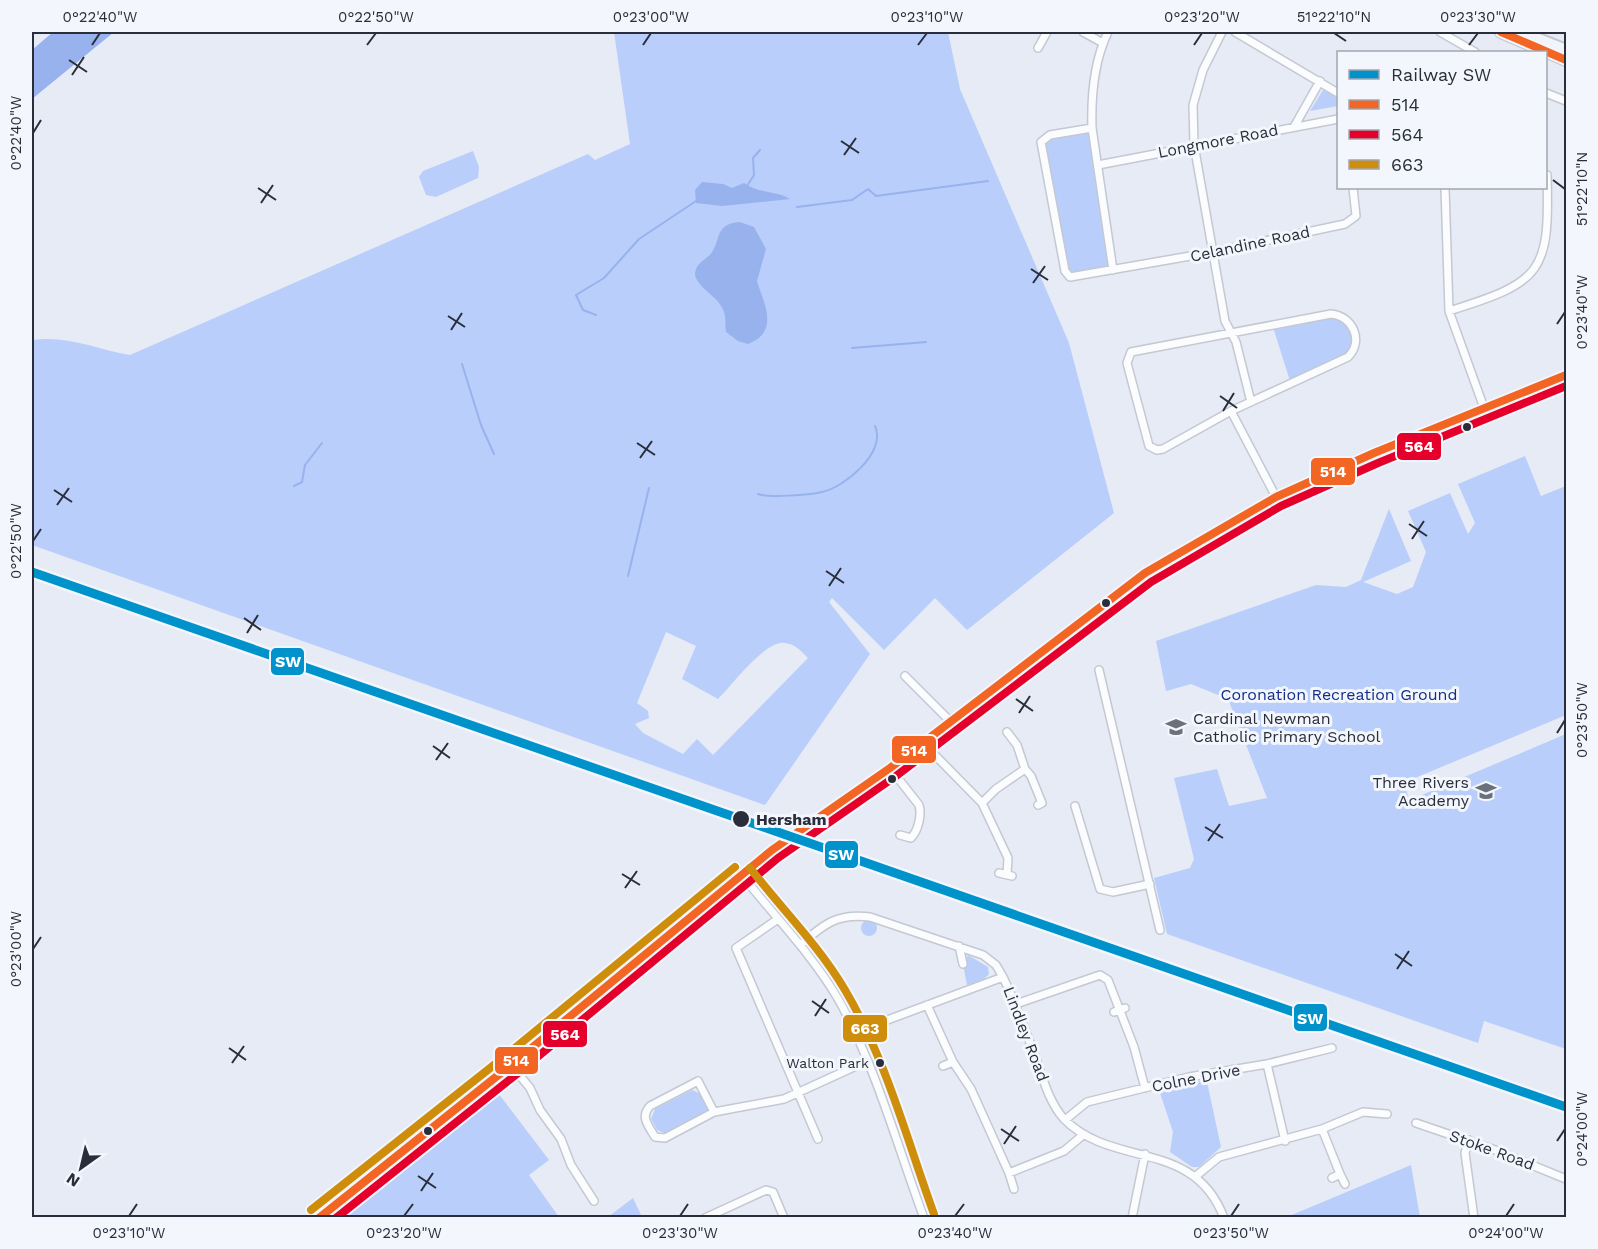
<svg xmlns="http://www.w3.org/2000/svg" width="1598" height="1249" font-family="'Work Sans',sans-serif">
<rect width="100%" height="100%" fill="#e6ebf5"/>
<path fill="#b9cefa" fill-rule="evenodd" d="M614,32H948L960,89L1069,343L1114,513L967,630L935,598L884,650L832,598L829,602L870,654L765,805L32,545V340C67,335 96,349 130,355L588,154L595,160L630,144ZM666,632L696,646L682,679L718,699C732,685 765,640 785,643C795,644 801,651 808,658L713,755L697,739L683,754L643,733L635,724L649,718L648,711L637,703Z
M1323,90L1338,98V106L1310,111Z
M1092,128L1113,270L1066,274L1043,139Z
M473,151L479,167L478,178L436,197L426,195L419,177L423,171Z
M1338,315L1355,332L1352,353L1291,384L1272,324Z
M1525,456L1541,496L1566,486V715L1403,783L1410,800L1566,734V1049L1484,1021L1478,1043L1167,934L1154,878L1190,868L1194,859L1174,778L1217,769L1229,806L1267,798L1228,699L1191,684L1166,691L1156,641L1316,585L1346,587L1361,580L1389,509L1411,561L1363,582L1397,594L1413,587L1426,552L1408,511L1450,493L1468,534L1475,523L1458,484Z
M861 928a8 8 0 1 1 16 0a8 8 0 1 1-16 0Z
M968,955L988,967L989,974L984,979L967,985L963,964Z
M1195,1081L1207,1082L1221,1147L1199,1167H1192L1170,1152L1173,1132L1159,1090L1190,1085Z
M492,1085L549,1160L529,1175L559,1217L330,1218Z
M692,1090L701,1094L708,1108L707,1114L667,1134L657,1130L651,1119L655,1109Z
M1411,1165L1420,1217H1287Z
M633,1198L642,1217H608Z"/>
<path fill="#98b2ee" d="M53,32H114L32,99V50Z
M702,182L723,184L732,188L744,183C759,194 776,190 790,199L722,206L696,203L695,190Z
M740,222L754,227L766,249L757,281C763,302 781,331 748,344L738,341L726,332C725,326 726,318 724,312C719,296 699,290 695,275C696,261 705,262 712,252C721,240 714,224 740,222Z"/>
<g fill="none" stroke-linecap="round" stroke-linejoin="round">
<path stroke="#98b2ee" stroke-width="2" d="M747,186L754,175L753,158L760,150
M797,207L852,200L868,189L876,196L988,181
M596,315L583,310L576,295L604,278L639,239L696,201
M852,348L926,342
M462,364L481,425L494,454
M294,486L302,482L305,465L322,443
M758,494C769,498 809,495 822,492C845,487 887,452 875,426
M628,576L649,488"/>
<g stroke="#c4c8d2" stroke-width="10">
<path id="minor" d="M1083,32L1103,43
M1108,32C1094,61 1091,96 1092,128L1113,270
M1222,32L1203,70L1193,105L1194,145L1225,321L1236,342L1251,402
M1235,32L1338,93
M1440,32L1475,52
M1038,48L1047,32
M1546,93L1566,101
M1294,127L1320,81
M1092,128L1050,135L1041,142L1065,271L1070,277L1213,252L1345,224L1356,216L1353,188
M1098,165L1338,119
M1445,188L1449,311L1484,408
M1449,311C1542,282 1550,273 1547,175
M1331,314C1353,316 1364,341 1348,357L1231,411L1163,449L1157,450L1149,446L1127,363L1131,352Z
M1231,411L1276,497
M1099,670L1160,930
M905,676L950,721
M1007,732L1017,745L1025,769
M923,743L982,803L1008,858L1007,874
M890,768L919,805C922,815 918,831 911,838L900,835
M982,803L996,789L1025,769L1031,776L1042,803L1038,805
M1075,806L1100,889L1113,892L1150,884
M999,873L1012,876
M742,875C774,916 811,953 837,997C874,1061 898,1148 924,1218
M778,919L736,948L818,1139
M800,945C824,924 837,913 870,917L983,955L996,965L1003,977C1015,1002 1024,1027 1034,1053C1042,1075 1048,1101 1064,1119C1113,1169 1194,1138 1224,1218
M959,946L963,964
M1016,1004L1100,975L1108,980L1134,1047L1145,1088
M927,1005L953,1062
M1114,1012L1125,1008
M855,1032L1003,977
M1267,1064L1285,1141
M511,1065L530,1088L540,1110L561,1139L571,1165L594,1201
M943,1066L953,1062L971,1089L1009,1173
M714,1112L698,1081L650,1106C640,1117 648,1125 655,1137L665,1138L714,1112L784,1099L867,1061
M1065,1120L1087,1102L1189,1077L1267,1064L1332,1048
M1416,1123L1495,1150L1566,1179
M1322,1129L1340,1174L1332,1178
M1469,1140L1465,1153L1474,1218
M1340,1174L1345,1184
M1196,1176L1219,1157L1322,1129L1363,1112L1387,1114
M1014,1189L1009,1173L1064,1151L1083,1135
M705,1218L766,1190L773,1192L784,1218
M1132,1218L1145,1154"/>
</g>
<g stroke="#c4c8d2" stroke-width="11">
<path id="tertiary" d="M318,1218L511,1065L772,850L890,768L1145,573L1276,497L1374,453L1566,375"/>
</g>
<g stroke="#c3c6cc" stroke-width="14">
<path id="primary" d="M1501,32L1566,60
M1521,32L1566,50"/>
</g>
<use href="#minor" stroke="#fbfcfe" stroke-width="7"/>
<use href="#tertiary" stroke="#fbfcfe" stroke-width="8"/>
<use href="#primary" stroke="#f1f4f8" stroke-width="10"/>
<g stroke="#f3f6fc" stroke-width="12">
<path id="bus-1" d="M1501,32L1566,60
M319,1218L511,1065L772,850L890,768L1145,573L1276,497L1374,453L1566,375"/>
</g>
<g stroke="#f3f6fc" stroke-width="12">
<path id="bus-2" d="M336,1218L518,1073L778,858L896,776L1151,582L1281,506L1378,463L1566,386"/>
</g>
<g stroke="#f3f6fc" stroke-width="12">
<path id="bus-3" d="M750,868C782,909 819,946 845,990C886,1059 907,1140 934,1214
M311,1210L504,1057L735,867"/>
</g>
<use href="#bus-1" stroke="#f26522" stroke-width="8"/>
<use href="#bus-2" stroke="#e4002b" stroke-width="8"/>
<use href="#bus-3" stroke="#ce8e0c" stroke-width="8"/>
<g stroke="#f3f6fc" stroke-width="14">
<path id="rail-1" d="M32,572L1566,1107"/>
</g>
<use href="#rail-1" stroke="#0092cb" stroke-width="9"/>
</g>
<path fill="none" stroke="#292e3a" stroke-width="2" d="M1334,33L1346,41M92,45L100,33M367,45L376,33M643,45L651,33M918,45L927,33M1194,45L1202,33M1469,45L1478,33M69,60L87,72M72,75L84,57M33,133L41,120M841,141L859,153M844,155L856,138M1553,180L1565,189M258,188L276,200M261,203L273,185M1031,269L1048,280M1033,283L1045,266M448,316L465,327M1557,324L1565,312M451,330L462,313M1220,396L1237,408M1223,411L1234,393M637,443L655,455M640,458L652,441M54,490L72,502M57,505L69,488M1409,524L1427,536M1412,539L1424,521M33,541L41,529M826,571L844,583M829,586L841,568M244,618L261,630M247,633L258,615M1016,699L1033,711M1019,713L1030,696M1557,733L1565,720M433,746L450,758M436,760L448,743M1205,827L1223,838M1208,841L1220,824M622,874L640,885M625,888L637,871M33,949L41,937M1395,954L1412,966M1397,969L1409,951M812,1001L829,1013M815,1016L826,999M229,1048L246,1060M232,1063L244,1046M1001,1129L1019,1141M1557,1141L1565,1129M1004,1144L1016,1126M418,1176L436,1188M421,1191L433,1173M129,1216L137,1204M404,1216L413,1204M680,1216L688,1204M955,1216L964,1204M1231,1216L1239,1204M1506,1216L1514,1204"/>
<defs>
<g id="school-bare" transform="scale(1.62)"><path d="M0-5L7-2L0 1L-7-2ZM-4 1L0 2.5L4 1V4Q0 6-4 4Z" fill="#6b707b" stroke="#f3f6fc" stroke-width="2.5" paint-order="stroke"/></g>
</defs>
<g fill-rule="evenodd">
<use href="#school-bare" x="1176" y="727"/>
<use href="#school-bare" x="1486" y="791"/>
</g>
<g fill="#292e3a" stroke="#f3f6fc" stroke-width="2">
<circle cx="1467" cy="427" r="5"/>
<circle cx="1106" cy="603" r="5"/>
<circle cx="892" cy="779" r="5"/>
<circle cx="741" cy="819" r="9"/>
<circle cx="880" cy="1063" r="5"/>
<circle cx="428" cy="1131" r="5"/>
</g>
<g text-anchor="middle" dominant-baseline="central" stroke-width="6" stroke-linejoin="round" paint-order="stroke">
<g font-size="14" fill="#292e3a" stroke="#f3f6fc" text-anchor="end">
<text x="869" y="1063">Walton Park</text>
</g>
<g font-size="16" fill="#292e3a" stroke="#f3f6fc">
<text transform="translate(1218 141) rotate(-11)">Longmore Road</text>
<text transform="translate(1250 244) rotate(-12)">Celandine Road</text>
<text transform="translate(1026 1034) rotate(69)">Lindley Road</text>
<text transform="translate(1196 1078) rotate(-11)">Colne Drive</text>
<text transform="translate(1492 1150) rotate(20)">Stoke Road</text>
</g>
<g font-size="16" fill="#122e89" stroke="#f3f6fc">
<text x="1339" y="694">Coronation Recreation Ground</text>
</g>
<g font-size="16" fill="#292e3a" stroke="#f3f6fc" text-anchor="start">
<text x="1193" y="718">Cardinal Newman<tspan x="1193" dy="18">Catholic Primary School</tspan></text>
<text x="1469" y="782" text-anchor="end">Three Rivers<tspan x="1469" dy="18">Academy</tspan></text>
</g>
<g font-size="16" font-weight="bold" fill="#292e3a" stroke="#f3f6fc" text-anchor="start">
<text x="756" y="819">Hersham</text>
</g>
</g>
<g stroke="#f3f6fc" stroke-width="2">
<rect x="1396" y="432" width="46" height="29" rx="6" fill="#e4002b"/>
<rect x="1310" y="457" width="46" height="29" rx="6" fill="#f26522"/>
<rect x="270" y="647" width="35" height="29" rx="6" fill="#0092cb"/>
<rect x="891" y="735" width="46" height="29" rx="6" fill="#f26522"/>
<rect x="824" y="840" width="35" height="29" rx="6" fill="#0092cb"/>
<rect x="1293" y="1003" width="35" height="29" rx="6" fill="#0092cb"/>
<rect x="842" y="1014" width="46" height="29" rx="6" fill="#ce8e0c"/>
<rect x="542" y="1020" width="46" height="28" rx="6" fill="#e4002b"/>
<rect x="494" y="1046" width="45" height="29" rx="6" fill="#f26522"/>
</g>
<g font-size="16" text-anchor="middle" font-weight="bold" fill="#fff">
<text x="1419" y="452">564</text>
<text x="1333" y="477">514</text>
<text x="288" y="667">SW</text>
<text x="914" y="756">514</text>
<text x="841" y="860">SW</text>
<text x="1310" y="1024">SW</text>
<text x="865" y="1034">663</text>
<text x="565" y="1040">564</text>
<text x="516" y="1066">514</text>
</g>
<rect width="1598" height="1249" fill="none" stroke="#f3f6fc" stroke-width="66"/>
<rect x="1337" y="51" width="210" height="138" fill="#f3f6fc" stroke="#a2a6ae" stroke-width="1.5"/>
<rect x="1349" y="70" width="30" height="9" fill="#0092cb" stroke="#a2a6ae" stroke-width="1.5"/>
<text x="1391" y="81" font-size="18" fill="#292e3a">Railway SW</text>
<rect x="1349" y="100" width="30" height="9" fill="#f26522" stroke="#a2a6ae" stroke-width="1.5"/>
<text x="1391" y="111" font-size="18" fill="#292e3a">514</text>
<rect x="1349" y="130" width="30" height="9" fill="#e4002b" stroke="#a2a6ae" stroke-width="1.5"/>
<text x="1391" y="141" font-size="18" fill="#292e3a">564</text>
<rect x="1349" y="160" width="30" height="9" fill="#ce8e0c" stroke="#a2a6ae" stroke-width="1.5"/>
<text x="1391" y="171" font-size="18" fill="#292e3a">663</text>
<g transform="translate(81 1168) rotate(214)" stroke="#f3f6fc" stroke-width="4.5" paint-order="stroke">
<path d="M0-4.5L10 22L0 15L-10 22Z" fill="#292e3a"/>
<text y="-9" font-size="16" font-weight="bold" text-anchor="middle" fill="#292e3a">N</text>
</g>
<rect x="33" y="33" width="1532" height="1183" fill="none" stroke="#292e3a" stroke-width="2"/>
<g font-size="15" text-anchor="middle" fill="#292e3a">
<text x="100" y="22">0°22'40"W</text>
<text x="376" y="22">0°22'50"W</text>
<text x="651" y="22">0°23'00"W</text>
<text x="927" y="22">0°23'10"W</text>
<text x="1202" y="22">0°23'20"W</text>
<text x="1334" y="22">51°22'10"N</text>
<text x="1478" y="22">0°23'30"W</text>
<text transform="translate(16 133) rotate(-90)" y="5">0°22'40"W</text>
<text transform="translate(1582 189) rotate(-90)" y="5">51°22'10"N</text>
<text transform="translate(1582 312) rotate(-90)" y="5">0°23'40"W</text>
<text transform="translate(16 541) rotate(-90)" y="5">0°22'50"W</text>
<text transform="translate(1582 720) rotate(-90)" y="5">0°23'50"W</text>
<text transform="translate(16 949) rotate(-90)" y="5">0°23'00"W</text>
<text transform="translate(1582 1129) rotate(-90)" y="5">0°24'00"W</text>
<text x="129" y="1238">0°23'10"W</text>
<text x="404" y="1238">0°23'20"W</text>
<text x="680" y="1238">0°23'30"W</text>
<text x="955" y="1238">0°23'40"W</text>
<text x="1231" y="1238">0°23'50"W</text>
<text x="1506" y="1238">0°24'00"W</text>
</g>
</svg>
